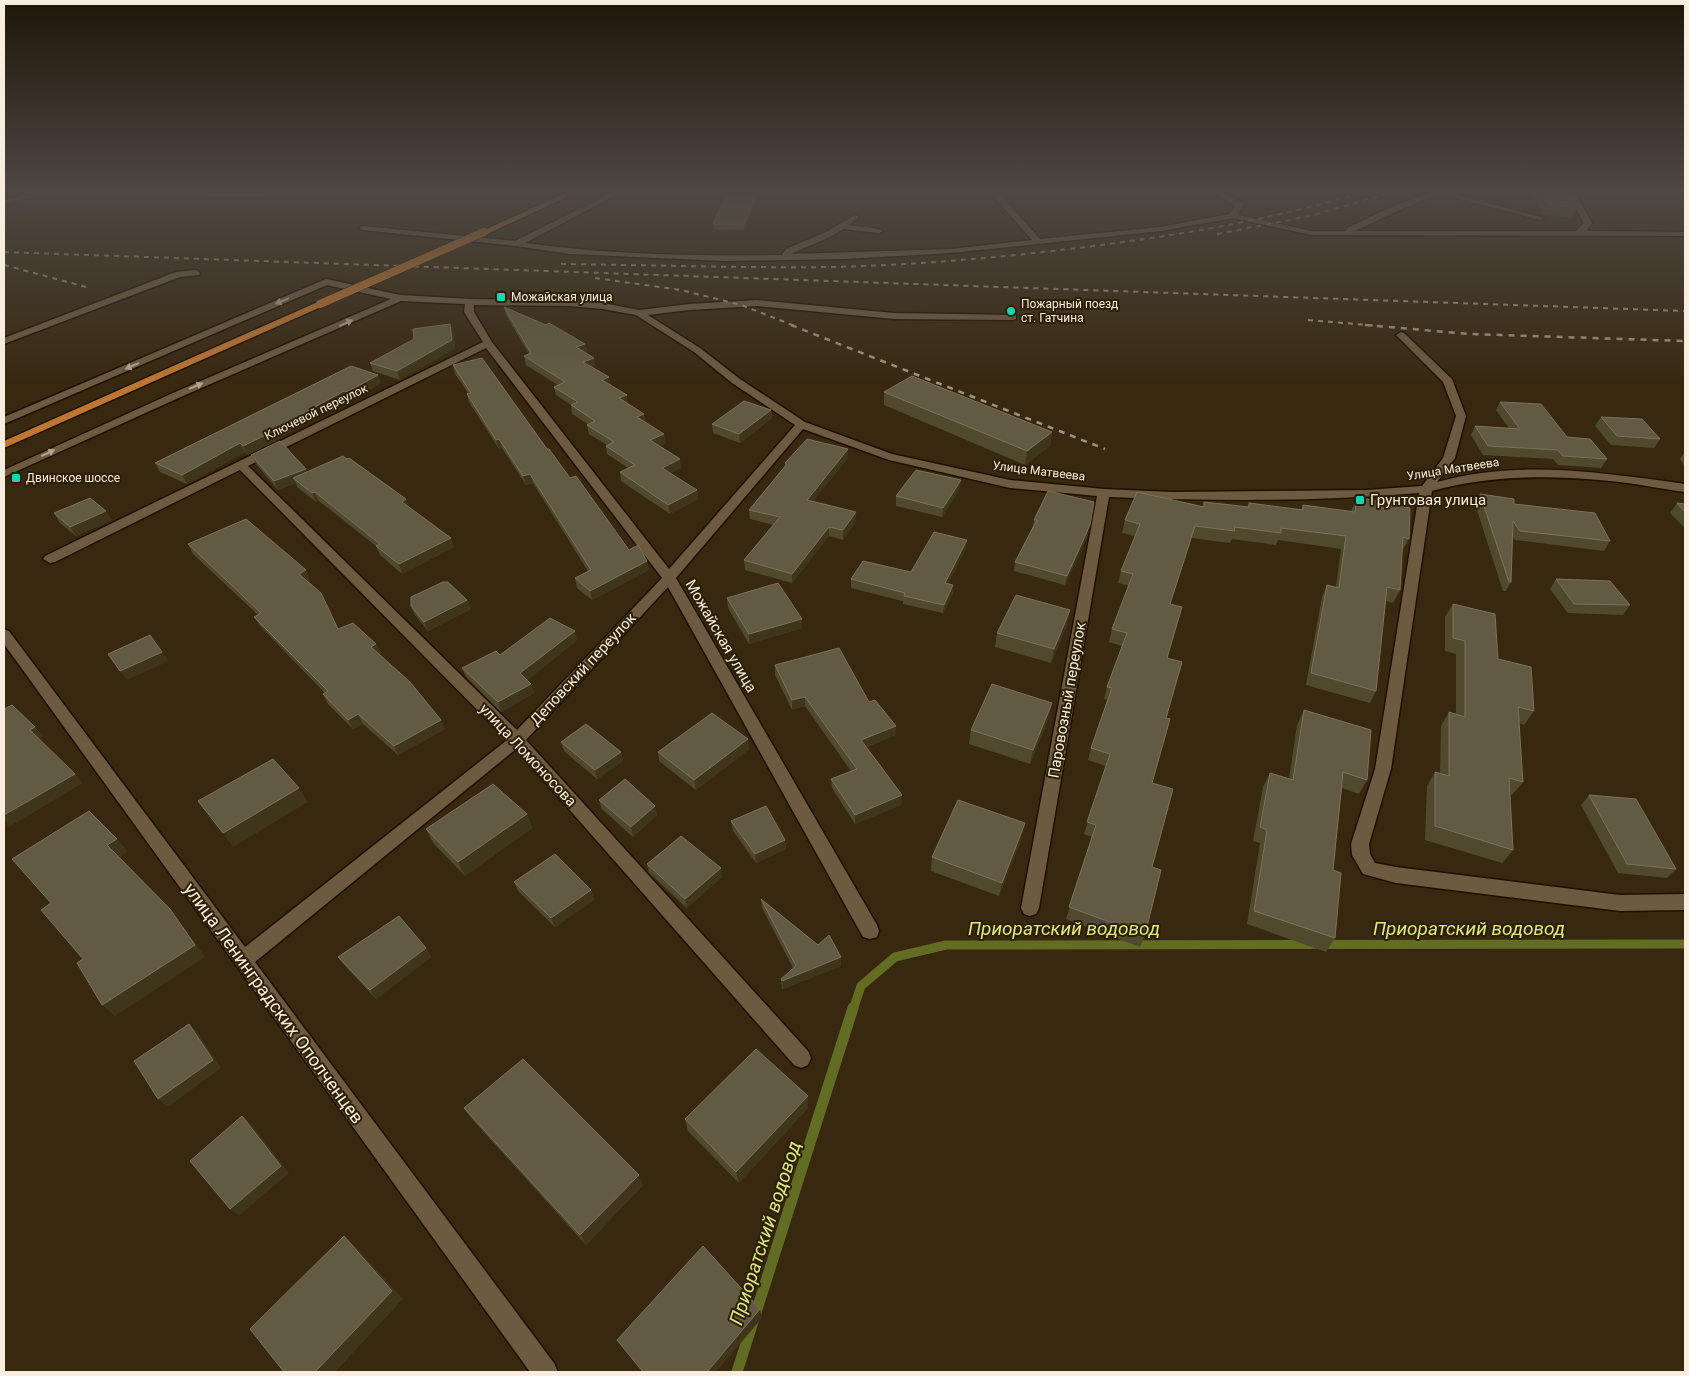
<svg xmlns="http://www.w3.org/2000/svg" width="1689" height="1376" font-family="Roboto,sans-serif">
<rect width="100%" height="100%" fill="#382810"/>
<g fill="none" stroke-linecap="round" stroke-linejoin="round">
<path stroke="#636c23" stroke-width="9" d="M853,1010L861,986L895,957L946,945L1685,944"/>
<path stroke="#636c23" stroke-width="11" d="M737,1372L853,1008"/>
<g stroke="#1f1000" stroke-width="3">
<path id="minor" d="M49,190H62L4,204V200Z
M125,190L261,193L265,195L261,197C240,197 136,198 125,190Z
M617,190H626L525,243C610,255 696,256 782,255L786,249L826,232L855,215L859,217L849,225L879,229L883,231L879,233L843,229L832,236L791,254L951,249L1032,240L988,190H996L1040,239L1161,227L1230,214L1235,206L1209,190H1218L1242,203L1243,205L1238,215L1312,231H1346L1347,228L1400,203L1440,190L1544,218L1540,220L1440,194L1406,207L1355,231H1576L1584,223L1565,190H1573L1592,223L1586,231L1685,232V236L1312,235L1233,218L1161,231L951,253L844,259L725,261L570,254L516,246L363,230L359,228L363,226L515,241Z
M196,270L200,273L199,275L180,277L4,344V338L176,272Z
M326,279L400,295L471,299L569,300L603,303L639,310L689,304L757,300L894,313L1016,315V319L1013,320L894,319L757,306L689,310L648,315L700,348L740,379L805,422L892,454L1010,480L1104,489L1173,492L1366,490L1422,486L1443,458L1456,416L1443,382L1396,335L1401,332L1404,333L1452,379L1466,416L1455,458L1437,482C1517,459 1604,473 1685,484V492C1660,489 1635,483 1610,481C1550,475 1489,475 1432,491L1391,769L1369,844L1370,854L1375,863L1396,867L1620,895L1685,894V910L1620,911L1396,883L1363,874L1352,855L1351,844L1375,769L1419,493C1317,502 1212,501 1109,497L1039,908L1036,914L1030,916L1024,914L1021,908L1097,496L1010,488L889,460L803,429L676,578L877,925L879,931L877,937L870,939L863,937L668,587L526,740L808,1051L811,1058L808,1065L801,1068L794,1065L516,749L255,962L554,1363L558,1372H530L4,644V629L9,631L245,947L507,740L240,470L55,562L50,563L43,559L45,556L483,342L464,312L465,304L401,301L183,396L4,477V470L175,392L391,299L327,285L4,424V417ZM474,305L569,306L603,309L636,315L694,352L732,383L795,425L669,569L492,342L474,312ZM486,348L662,578L517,730L248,466Z"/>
</g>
<g stroke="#1f1000" stroke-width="3">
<path id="major" d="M572,190H582L487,234L480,232Z
M320,301L325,304L323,306L4,448V441Z"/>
</g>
<use href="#minor" fill="#6c5a41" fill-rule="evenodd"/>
<use href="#major" fill="#be7634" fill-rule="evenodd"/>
<path stroke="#a19481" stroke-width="2" stroke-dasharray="5 5" stroke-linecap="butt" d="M1217,234L1310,216L1400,190
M4,252L1685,311
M561,264C651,265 741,268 831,267C924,265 1017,256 1109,244C1197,232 1284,217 1369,190
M4,265L90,288
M595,278L681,290L741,305L795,326
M1308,320L1380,326"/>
<path stroke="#a19481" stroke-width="2.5" stroke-dasharray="6 6" stroke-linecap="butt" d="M791,325L1105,449
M1365,325L1470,334L1685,341"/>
<g stroke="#1f1000" stroke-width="9" stroke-linecap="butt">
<path id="major-bridge" d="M320,304L484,232"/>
</g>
<use href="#major-bridge" stroke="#be7634" stroke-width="8"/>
</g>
<path fill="#51492e" d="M1529,190H1566L1578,207L1572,218L1544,215Z
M755,198V204L744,230H714L713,224Z
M504,307L585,344L587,352L585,353L595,366L592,367L609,377L610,385L666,443L659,446L681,468L670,473L697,490L698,499L670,514L621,481L620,472L628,468L607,454L606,446L607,445L589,434L587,425L588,424L572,414L571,405L556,395L554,387L558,385L526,365L524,356L529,354L506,315Z
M453,332L455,348L400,380L373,371L370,363Z
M453,365L547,449L629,550L649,570L592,600L577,588L575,578L588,571L533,483L526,485L502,448L499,449L469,402L467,394L468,393L455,374Z
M351,366L381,383L350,400L348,399L275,440L276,441L247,455L245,452L187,484L160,472L155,463Z
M884,392L1052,432L1050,446L1025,465L884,405Z
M1500,402L1567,437L1607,459L1601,468L1558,465L1553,459L1483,455L1471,435L1475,426L1509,428L1496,410Z
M771,410L772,418L740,443L713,433L712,424Z
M1601,417L1660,439L1654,448L1611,445L1595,426Z
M1685,452V467L1680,459Z
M251,455L306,469L307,472L406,499L409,507L454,547L402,574L380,555L376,546L319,501L316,502L297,487L296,483L278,490L256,464Z
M848,458L813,501L856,512V521L843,540L829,536L792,583L745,570L744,560L774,525L750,519L749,510L785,466V463Z
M960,489L942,517L896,506V496Z
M1480,494L1514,504L1610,541L1604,551L1515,540L1513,537L1511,582L1506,591H1503L1475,504Z
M1357,497L1409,539L1402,551L1400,590L1393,603L1386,601L1376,691L1370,703L1306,685L1322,597L1327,585L1336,587L1341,549L1278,540L1276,545L1232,539L1230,543L1191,538L1170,604L1167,658L1166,718L1152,783V867L1145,935L1140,947L1066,919L1092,837L1084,834L1106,766L1088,760L1091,748L1107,700L1104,699L1107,687L1122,646L1109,642L1112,629L1129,586L1118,583L1121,571L1135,536L1122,533L1125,520L1202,507L1204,502L1247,507L1249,503L1301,510L1303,505L1351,512L1352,509Z
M1677,503L1685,504V528L1670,513Z
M54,513L112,520L76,536L60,523Z
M1034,520L1088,534L1065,585L1014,571L1015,562L1032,529Z
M188,544L310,580L308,581L338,629L376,644L381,653L380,654L441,720L445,729L398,755L363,724L353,729L328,704L323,694L325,693L260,626L254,617L258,615L193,554Z
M966,548L948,583L953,593L943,613L903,604V601L851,588V579L911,572Z
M1556,579L1630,605L1623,615L1568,613L1550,589Z
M727,598L802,619V628L749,644L728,608Z
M467,600L471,609L428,631L415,615L411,606Z
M1453,604L1498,659L1534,711L1524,725L1519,723L1523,782L1512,795L1510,794L1513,850L1502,863L1425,840L1427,786L1435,772L1440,773L1441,726L1449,712L1456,714V654L1445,651V617Z
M1067,624L1051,663L995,647L997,633Z
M577,640L527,680L531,684L534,693L501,712L466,677L462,668L500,655Z
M775,665L869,702L896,726L895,735L867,747L902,795L901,805L855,824L832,788L831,779L851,771L805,706L792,710L775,675Z
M1304,710L1367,780L1359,794L1342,788L1333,870L1335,938L1326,952L1247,924L1260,843L1253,841L1263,787L1270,773L1289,779L1297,725Z
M1049,717L1030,764L969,744L971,730Z
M561,742L621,752L623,761L597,779L564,751Z
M749,749L696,790L659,761L658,752Z
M1589,795L1676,869L1667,878L1618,873L1581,805Z
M599,800L657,815L633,837L602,809Z
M527,814L532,828L465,876L433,843L426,829Z
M731,821L785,840L786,849L756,863L733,831Z
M1022,837L999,896L931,871L932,857Z
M647,864L722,877L687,908L649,873Z
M514,882L591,890L594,900L555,927L518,891Z
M761,899L818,945L841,957V966L783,989L782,988L781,979L793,968L762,908Z
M426,948L431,957L376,999L345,966L338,957Z
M464,1108L643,1185L586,1245L472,1119Z
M808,1108L739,1183L688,1131L685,1119Z"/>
<path fill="#3f351a" d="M755,198V204L744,230V225Z
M450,324L453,332L455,348L400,380L397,371Z
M585,344L587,352L578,355L576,347Z
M594,358L595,366L585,370L583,362Z
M378,375L381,383L350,400L347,392Z
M609,377L610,385L602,380Z
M344,391L348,399L275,440L276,441L247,455L243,446Z
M627,395L628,403L620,407L619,398Z
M771,410L772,418L740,443L739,434Z
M644,414L646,422L637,417Z
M1052,432L1050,446L1025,465L1027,451Z
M664,434L666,443L652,449L650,440Z
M499,439L502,448L499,449L496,440Z
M240,443L245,452L187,484L182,475Z
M848,449V458L807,509V500Z
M680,459L681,468L663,477L662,468Z
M306,469L310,478H293L296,483L278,490L274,481Z
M530,474L533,483L526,485L523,476Z
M961,480L960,489L942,517L943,508Z
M697,490L698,499L670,514L668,505Z
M315,492L319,501L316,502L312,493Z
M406,499L410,509L402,502Z
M106,511L112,520L76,536L70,527Z
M856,512V521L843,540V530Z
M1090,525L1088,534L1065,585L1067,576Z
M829,527V536L792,583V574Z
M451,538L454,547L402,574L399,564Z
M967,540L966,548L944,591L945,583Z
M647,561L649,570L592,600L590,591Z
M306,570L310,580L304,583L299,574Z
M953,585V593L943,613L944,605Z
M467,600L471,609L428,631L424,622Z
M1070,610L1067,624L1051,663L1054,649Z
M802,619V628L749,644V634Z
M575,631L577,640L523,683L520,673Z
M376,644L381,653L376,656L371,647Z
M162,652L169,661L127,680L120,671Z
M531,684L534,693L501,712L498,702Z
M805,697V706L792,710V700Z
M1052,703L1049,717L1030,764L1033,750Z
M358,714L363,724L353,729L348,720Z
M441,720L445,729L398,755L394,746Z
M896,726L895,735L861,749V740Z
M35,727L44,736L38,739L30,730Z
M748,739L749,749L696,790L694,780Z
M621,752L623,761L597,779L595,770Z
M75,774L83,783L9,827L4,821V815Z
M299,788L308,802L233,847L223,833Z
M902,795L901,805L855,824V815Z
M655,806L657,815L633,837L631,827Z
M527,814L532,828L465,876L458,862Z
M1025,823L1022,837L999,896L1002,883Z
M117,839L128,852L118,858L107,845Z
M785,840L786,849L756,863L755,854Z
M721,868L722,877L687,908L685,899Z
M591,890L594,900L555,927L551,918Z
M170,909L180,922L205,957L115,1016L102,1005Z
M426,948L431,957L376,999L370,990Z
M841,957V966L783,989L782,981Z
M189,1024L197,1032L221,1068L168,1107L158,1099Z
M808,1096V1108L739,1183L736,1172Z
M242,1116L251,1124L289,1173L239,1216L230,1209Z
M639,1175L643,1185L586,1245L580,1235Z
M344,1236L355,1246L403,1299L335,1372H315Z
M760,1309L762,1318L716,1372H707Z"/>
<path fill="#635b41" stroke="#7a725a" d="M1540,190H1566L1578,207L1549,205Z
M725,196L755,198L744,225L713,224Z
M504,307L546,325L549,323L585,344L576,347L594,358L583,362L609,377L602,380L627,395L619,398L644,414L637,417L664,434L650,440L680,459L662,468L697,490L668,505L620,472L635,465L606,446L614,442L587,425L595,421L571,405L578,402L554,387L565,382L524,356L531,353Z
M450,324L452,340L397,371L370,363L414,339L413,329Z
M482,358L547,449H549L570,478L576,476L629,550L638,545L647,561L590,591L575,578L591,570L530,474L523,476L499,439L496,440L467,394L471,393L453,365Z
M351,366L378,375L347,392L344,391L271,431L272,432L243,446L240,443L182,475L155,463Z
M912,376L1052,432L1027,451L884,392Z
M744,401L771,410L739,434L712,424Z
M1500,402L1541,404L1567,437L1590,439L1607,459L1563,456L1558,450L1488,446L1475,426L1520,429Z
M1601,417L1642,419L1660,439L1617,436Z
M807,439L848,449L807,500L856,512L843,530L829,527L792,574L744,560L780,517L749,510L787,464L785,463Z
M280,441L306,469L274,481L251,455Z
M343,456L347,459L349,458L406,499L402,502L451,538L399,564L376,546L380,544L315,492L312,493L293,478Z
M916,470L961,480L943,508L896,496Z
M1048,491L1094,502L1090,525L1067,576L1015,562L1037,520H1034Z
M1137,492L1204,507V502L1249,507V503L1303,510V505L1355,512L1357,497L1410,508L1409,539L1403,537L1400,590L1387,587L1376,691L1311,673L1327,585L1339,588L1346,536L1281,528V533L1234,527L1235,531L1195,526L1170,604L1182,607L1167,658L1182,662L1166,718L1170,719L1152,783L1173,789L1152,867L1161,870L1145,935L1069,907L1096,825L1087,822L1110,754L1091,748L1112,688L1107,687L1127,633L1112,629L1133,574L1121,571L1140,524L1125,520Z
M1480,494L1514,499V504L1595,513L1610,541L1520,531L1513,521L1511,582H1509Z
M90,498L106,511L70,527L54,513Z
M1677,503L1685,504V512Z
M246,519L306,570L299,574L321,593L338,629L353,623L376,644L371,647L410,682L441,720L394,746L358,714L348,720L323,694L328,691L254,617L261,613L188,544Z
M934,532L967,540L945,583L953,585L944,605L904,596L905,593L851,579L863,561L911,572Z
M1556,579L1610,581L1630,605L1574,604Z
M443,582H448L467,600L424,622L411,606V597Z
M778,583L802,619L749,634L727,598Z
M1016,595L1070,610L1054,649L997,633Z
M1453,604L1495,614L1498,659L1531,667L1534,711L1518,707L1523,782L1509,778L1513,850L1435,826V772L1449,776V712L1465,717V641L1453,638Z
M550,618L575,631L520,673L531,684L498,702L462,668L496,651L500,655Z
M150,635L162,652L120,671L108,654Z
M839,648L869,702L875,700L896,726L861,740L902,795L855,815L831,779L857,769L805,697L792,700L775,665Z
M992,684L1052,703L1033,750L971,730Z
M12,705L35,727L30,730L75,774L4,815V709Z
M1304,710L1371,730L1367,780L1343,772L1333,870L1341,873L1335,938L1254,911L1267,830L1260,827L1270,773L1293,780Z
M712,713L748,739L694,780L658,752Z
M586,724L621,752L595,770L561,742Z
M273,759L299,788L223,833L198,801Z
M625,779L655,806L631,827L599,800Z
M493,784L527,814L458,862L426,829Z
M1589,795L1636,799L1676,869L1627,864Z
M958,800L1025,823L1002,883L932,857Z
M766,806L785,840L755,854L731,821Z
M89,811L117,839L107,845L170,909L195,945L102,1005L77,963L83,959L41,910L51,903L12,859Z
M681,836L721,868L685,899L647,864Z
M555,854L591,890L551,918L514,882Z
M761,899L818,945L829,935L841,957L782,981L781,979L796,966Z
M399,916L426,948L370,990L338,957Z
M189,1024L213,1060L158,1099L134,1061Z
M756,1049L808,1096L736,1172L685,1119Z
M523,1059L639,1175L580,1235L464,1108Z
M242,1116L281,1166L230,1209L190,1161Z
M344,1236L392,1291L315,1372H284L250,1329Z
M703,1246L760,1309L707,1372H643L617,1340Z"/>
<defs><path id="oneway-solid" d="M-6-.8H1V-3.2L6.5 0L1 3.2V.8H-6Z" transform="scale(1.25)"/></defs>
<g fill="#b2a490">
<use href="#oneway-solid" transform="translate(282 301) rotate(157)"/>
<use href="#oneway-solid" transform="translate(346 323) rotate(-24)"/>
<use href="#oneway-solid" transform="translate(132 366) rotate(157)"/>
<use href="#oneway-solid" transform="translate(196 386) rotate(-23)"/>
<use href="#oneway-solid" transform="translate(48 453) rotate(-25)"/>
</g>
<linearGradient id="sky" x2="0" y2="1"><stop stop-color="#1f1609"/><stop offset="0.5" stop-color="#4d4842"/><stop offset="1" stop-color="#4d4842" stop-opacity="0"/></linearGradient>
<rect width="1689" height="383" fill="url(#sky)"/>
<g fill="#17d5b3" stroke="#2d1e06" stroke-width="2">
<rect x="496" y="292" width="10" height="10" rx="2.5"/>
<circle cx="1011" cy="311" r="5"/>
<rect x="11" y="473" width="10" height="10" rx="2.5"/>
<rect x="1355" y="495" width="10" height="10" rx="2.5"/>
</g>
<g text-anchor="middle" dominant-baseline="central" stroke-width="4" stroke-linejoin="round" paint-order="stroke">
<g font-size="12" fill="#f8eddf" stroke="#2d1e06" text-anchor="start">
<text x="511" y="297">Можайская улица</text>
<text x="1021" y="304">Пожарный поезд<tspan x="1021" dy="14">ст. Гатчина</tspan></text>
<text x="26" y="478">Двинское шоссе</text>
</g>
<g font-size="12" fill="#f8eddf" stroke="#2d1e06">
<text transform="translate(316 412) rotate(-26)">Ключевой переулок</text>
<text transform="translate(1453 469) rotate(-9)">Улица Матвеева</text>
<text transform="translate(1039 471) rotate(7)">Улица Матвеева</text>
</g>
<g font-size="15" fill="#f8eddf" stroke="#2d1e06" text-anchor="start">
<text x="1370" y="500">Грунтовая улица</text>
</g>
<g font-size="15" fill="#f8eddf" stroke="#2d1e06">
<text transform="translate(721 636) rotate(60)">Можайская улица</text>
<text transform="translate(583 669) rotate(-47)">Деповский переулок</text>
<text transform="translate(1067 700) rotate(-80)">Паровозный переулок</text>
<text transform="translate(528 755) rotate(47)">улица Ломоносова</text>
</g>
<g font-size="18" fill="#f8eddf" stroke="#2d1e06">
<text transform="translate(274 1003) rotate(54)">улица Ленинградских Ополченцев</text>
</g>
<g font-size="19" font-style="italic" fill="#dbe884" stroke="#2d1e06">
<text x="1064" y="928">Приоратский водовод</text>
<text x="1469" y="928">Приоратский водовод</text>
<text transform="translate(765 1233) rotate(-72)">Приоратский водовод</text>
</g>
</g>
<rect width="1689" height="1376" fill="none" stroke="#f8eddf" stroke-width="10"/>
</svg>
